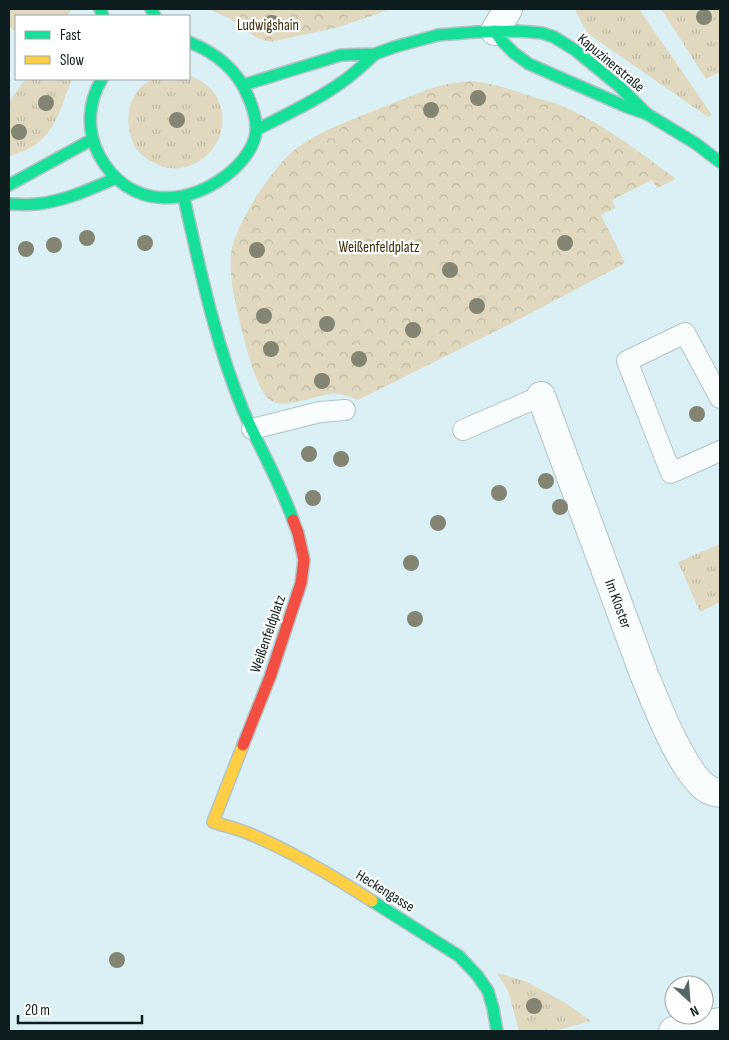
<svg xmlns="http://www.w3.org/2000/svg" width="729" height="1040" font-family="'Sofia Sans Condensed',sans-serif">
<defs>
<pattern id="grass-tufts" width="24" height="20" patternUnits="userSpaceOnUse" patternTransform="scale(1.25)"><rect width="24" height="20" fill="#e0d9bf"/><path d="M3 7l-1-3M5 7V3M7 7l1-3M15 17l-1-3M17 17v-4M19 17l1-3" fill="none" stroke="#bfbaa4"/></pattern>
<pattern id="park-crowns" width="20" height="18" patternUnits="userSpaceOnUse" patternTransform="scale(1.25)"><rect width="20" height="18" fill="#e0d9bf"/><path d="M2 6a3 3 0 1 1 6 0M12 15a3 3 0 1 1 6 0" fill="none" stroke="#bfbaa4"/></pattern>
</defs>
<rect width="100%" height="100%" fill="#daf0f4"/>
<path fill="url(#grass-tufts)" d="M9,9H72L67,16H16V32L9,27Z
M575,9H639L712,115L708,117L590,35L583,26Z
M661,9H720V72L706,79Z
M189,75C197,79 205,82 211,89C236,118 218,162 181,168C172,169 162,168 155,163C146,159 137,153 133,143C125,123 126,98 145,84C148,82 151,79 154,79C165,77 178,79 189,79Z
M25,79H72C58,116 52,146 9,156V102Z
M720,544V602L700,612L678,562Z
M497,973L525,981L564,1002L591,1021L554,1031H519L508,991Z"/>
<path fill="url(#park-crowns)" d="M208,9H390L377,14L335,28L270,42L259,39L245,30L229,18Z
M469,81C494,83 513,90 536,98C542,100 549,101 555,103C599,120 638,151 676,179L657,188L652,180L612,200L616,208L601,215L625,263L616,268L512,323L358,400C349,397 341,393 332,394C315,395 285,410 270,400C257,392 245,343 241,327C236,304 227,272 232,248C238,220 274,165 297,148C318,132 344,123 368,113C394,103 420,91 447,84C454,83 462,82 469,81Z"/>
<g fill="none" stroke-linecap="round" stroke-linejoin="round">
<g stroke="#b2c3c6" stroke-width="22">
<path id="lane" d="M720,398L685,333L627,361L671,473L720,451
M252,429L320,412L345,410
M463,430L541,396"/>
</g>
<g stroke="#b2c3c6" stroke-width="30">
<path id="street" d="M495,31L508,9
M541,396L644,674C656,703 683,775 709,790C713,792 716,792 720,793
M673,1031L720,1022"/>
</g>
<g stroke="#b2c3c6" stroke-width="14">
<path id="fast" d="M100,9L103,16
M151,9L155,16
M495,31L501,40L514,53L529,64L627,107L647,114L695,143L720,162
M102,79C88,102 86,130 99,155C129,211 191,208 234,169C244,160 255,145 256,131C257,118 252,105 247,94C236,69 214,52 189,42
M243,85L341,55L375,54L394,47L438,35L476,32L516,31L531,32L542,33L554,37L575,50L620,87L647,114
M256,130C285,115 316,101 342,82C354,74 364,64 375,54
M9,185L93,139
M184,198C200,269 215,342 243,410C259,447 280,482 293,520
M9,204C18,204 28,205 37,204C65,201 91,189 116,178
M372,901L459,956L477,975L488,991L493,1008L497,1031"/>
</g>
<g stroke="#b2c3c6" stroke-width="14">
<path id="slow" d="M243,745L213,822C225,826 238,829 250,834C293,852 333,876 372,901"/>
</g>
<g stroke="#b2c3c6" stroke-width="14">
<path id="jam" d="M243,745L270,677L301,583L304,560L298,533L293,520"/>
</g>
<use href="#lane" stroke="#f9fdfd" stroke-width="20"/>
<use href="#street" stroke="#f9fdfd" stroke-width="28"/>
<use href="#fast" stroke="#16e098" stroke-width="11"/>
<use href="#slow" stroke="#ffcf43" stroke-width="11"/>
<use href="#jam" stroke="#f24e42" stroke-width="11"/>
</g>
<g fill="#848472">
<circle cx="704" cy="17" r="8"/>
<circle cx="272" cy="23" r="8"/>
<circle cx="478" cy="98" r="8"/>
<circle cx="46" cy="103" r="8"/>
<circle cx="431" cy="110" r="8"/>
<circle cx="177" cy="120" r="8"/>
<circle cx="19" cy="132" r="8"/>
<circle cx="87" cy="238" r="8"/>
<circle cx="145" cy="243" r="8"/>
<circle cx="565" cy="243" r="8"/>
<circle cx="54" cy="245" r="8"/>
<circle cx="26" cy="249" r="8"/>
<circle cx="257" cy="250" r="8"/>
<circle cx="450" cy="270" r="8"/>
<circle cx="477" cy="306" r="8"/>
<circle cx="264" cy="316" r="8"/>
<circle cx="327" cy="324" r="8"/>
<circle cx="413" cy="330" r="8"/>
<circle cx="271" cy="349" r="8"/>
<circle cx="359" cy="359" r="8"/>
<circle cx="322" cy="381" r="8"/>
<circle cx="697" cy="414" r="8"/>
<circle cx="309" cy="454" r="8"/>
<circle cx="341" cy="459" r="8"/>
<circle cx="546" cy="481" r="8"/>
<circle cx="499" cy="493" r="8"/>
<circle cx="313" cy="498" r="8"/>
<circle cx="560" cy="507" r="8"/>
<circle cx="438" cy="523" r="8"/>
<circle cx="411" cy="563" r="8"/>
<circle cx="415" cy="619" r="8"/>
<circle cx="117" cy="960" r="8"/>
<circle cx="534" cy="1006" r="8"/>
</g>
<g text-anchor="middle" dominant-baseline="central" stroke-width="4.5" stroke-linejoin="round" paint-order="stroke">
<g font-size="15" fill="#3d2b08" stroke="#fff">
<text x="268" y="25">Ludwigshain</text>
<text x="379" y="247">Weißenfeldplatz</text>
</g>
<g font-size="15" fill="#0d1c1e" stroke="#fff">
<text transform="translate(611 63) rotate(40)">Kapuzinerstraße</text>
<text transform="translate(618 604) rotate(70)">Im Kloster</text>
<text transform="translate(268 634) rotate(-71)">Weißenfeldplatz</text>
<text transform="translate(385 891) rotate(32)">Heckengasse</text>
</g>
</g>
<rect width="729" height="1040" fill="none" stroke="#0d1c1e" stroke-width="20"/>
<rect x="15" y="15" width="175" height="65" fill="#ffffff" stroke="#9ea4a5"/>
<rect x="25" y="31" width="25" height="8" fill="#16e098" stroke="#9ea4a5"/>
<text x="60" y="40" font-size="15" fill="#0d1c1e">Fast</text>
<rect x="25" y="56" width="25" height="8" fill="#ffcf43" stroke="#9ea4a5"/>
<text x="60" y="65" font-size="15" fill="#0d1c1e">Slow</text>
<g transform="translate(689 1000) rotate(154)"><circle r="24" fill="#ffffff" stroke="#9ea4a5"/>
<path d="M0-4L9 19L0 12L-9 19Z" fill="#556669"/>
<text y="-8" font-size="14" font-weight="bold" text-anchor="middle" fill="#0d1c1e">N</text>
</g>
<path d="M18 1015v8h124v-8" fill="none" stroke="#0d1c1e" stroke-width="2.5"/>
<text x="25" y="1015" font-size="15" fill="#0d1c1e" stroke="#ffffff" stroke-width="4" paint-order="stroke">20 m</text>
</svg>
